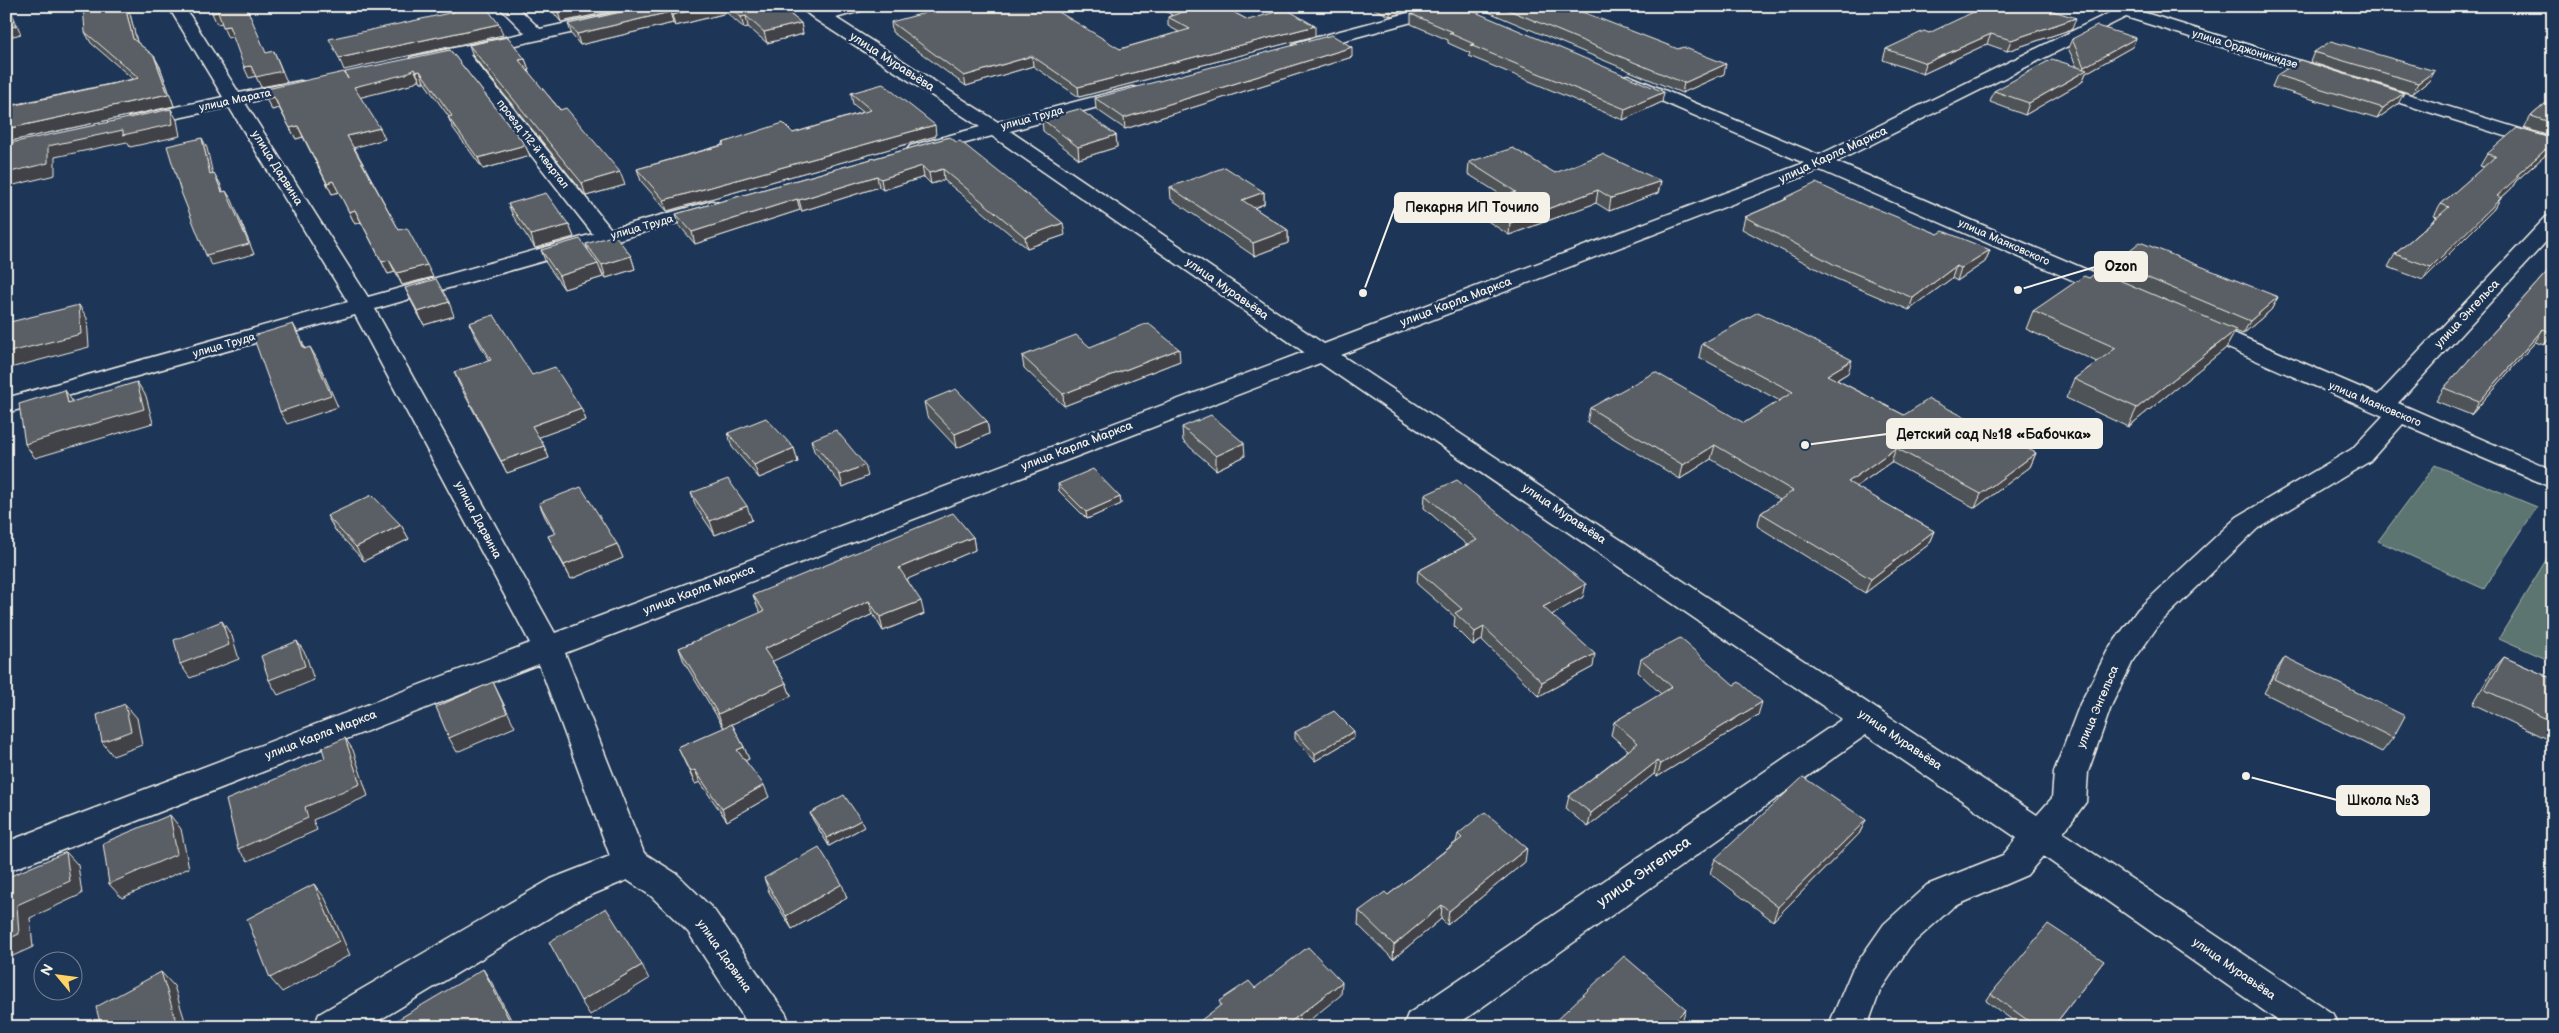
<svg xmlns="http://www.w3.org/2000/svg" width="2559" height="1033" font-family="'Balsamiq Sans',sans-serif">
<rect width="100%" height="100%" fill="#1d3557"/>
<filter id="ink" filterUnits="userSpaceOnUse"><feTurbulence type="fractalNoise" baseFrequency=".02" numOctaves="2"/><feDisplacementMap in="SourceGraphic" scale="10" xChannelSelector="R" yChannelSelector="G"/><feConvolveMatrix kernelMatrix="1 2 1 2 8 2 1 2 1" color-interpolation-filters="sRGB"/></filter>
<g filter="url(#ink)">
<path fill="#5c7470" stroke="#a8b2ac" d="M2435,465L2537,507L2484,589L2378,541Z
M2552,550H2553V662L2499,638Z"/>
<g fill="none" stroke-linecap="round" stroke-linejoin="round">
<g stroke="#f4f1e8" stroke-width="3">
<path id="minor" d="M168,6H184L239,93L300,81L306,82L309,86L306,90L245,103L368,297L593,234L455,58L417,66L411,65L408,61L411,57L525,33L498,6H516L540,29L646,6H678L670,11L470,55L611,229L712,201L719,203L722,207L719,211L375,309L555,633L1304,352L992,136L917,156L910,154L907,150L910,146L980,127L816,20L798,6H817L825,11L842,6H869L867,9L836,18L998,122L1132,87L1138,88L1141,92L1138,96L1010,131L1324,344L1804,163L1622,84L1619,80L1622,76L1628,75L1819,155L2111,12L2106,8L2107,6H2144L2139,11L2553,139V151L2126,17L1836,162L2127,287L2130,292L2127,297L2119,299L2111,297L1820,170L1341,355L2037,815L2052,798L2054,772L2080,704L2108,650L2138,609L2237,517L2352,449L2383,416L2187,330L2183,325L2187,320L2195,318L2203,320L2378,395L2546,217L2553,215V234L2398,403L2553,470V488L2403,424L2370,461L2257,529L2160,623L2132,663L2112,704L2088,772L2086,802L2063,833L2333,1014L2338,1027H2287L2043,856L2027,875L1953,907L1910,946L1880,991L1867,1027H1828L1852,970L1884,924L1927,885L2003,855L2017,838L1866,735L1454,1027H1403L1408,1014L1842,719L1320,363L565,653L644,853L677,874L714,910L786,1014L791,1027H750L688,932L651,896L627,880L577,901L368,1027H314L319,1014L551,879L610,856L539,664L6,872V842L530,643L355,315L6,413V398L348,302L229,107L136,127L129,125L127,121L129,117L223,97Z
M1434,6H1462L1460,9L1301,52L1295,51L1292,47L1295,43Z"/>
</g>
<use href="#minor" fill="#1d3557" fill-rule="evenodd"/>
</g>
<path fill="#4d5257" stroke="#f4f1e8" d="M548,6H636L561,22Z
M648,6H780L801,23L803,34L767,43L748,27L744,28L727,13L675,26L673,23L580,45L572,35L568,24Z
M1157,6H1222L1248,20L1315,36L1079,97L1033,66L966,86L892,32L891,22L1120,49L1179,32L1168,26V17L1172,15Z
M1368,6H1426L1390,16Z
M1474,6H1567L1724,74L1682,93Z
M2055,8L2054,11L2072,29L2007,51L1987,44L1923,74L1883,60L1886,49L1929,33Z
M130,14L137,42L154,56L160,67L174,106L6,142V103L12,105L133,79L91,43L85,32Z
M1411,14L1662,102L1623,120L1469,56L1470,53L1448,43V40L1411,24Z
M2136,38L2132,47L2086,73L2082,82L2025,115L1990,102L1994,91L2077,67L2068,48L2072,39Z
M469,45L525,59L529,70L527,71L625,185L586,196L473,56Z
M450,50L525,145L530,156L483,169L453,128L448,117H449L424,82H421L419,79L410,85L360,97L385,139L354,147L399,230L433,277L402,285L395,272L388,274L361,222L355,224L339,192L332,194L303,137L296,139L279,108L272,110L262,90L348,77Z
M2314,52L2429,81L2412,94L2310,62Z
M1352,57L1125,129L1096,109L1095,98Z
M2277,75L2398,104L2377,119L2272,87Z
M851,93L936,136L667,211L641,181L637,169L722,145V143L793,133L863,112L853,104Z
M2553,97V137L2524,128L2531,116Z
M1042,119L1116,135L1117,147L1079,159L1043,131Z
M950,137L1065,235L1027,248L944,180L931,184L924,177L883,190L879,187L802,211L800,210L695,244L679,225L676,214Z
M2549,152L2516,181L2511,189L2501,198L2493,210L2423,280L2388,267L2395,254L2437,217L2434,216L2441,204L2484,167L2480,166L2487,154Z
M1469,162L1555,173L1661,181L1658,193L1609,211L1596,203L1509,235L1480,216L1482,204L1503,196L1468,174Z
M1170,187L1264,192V204L1254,208L1288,230V243L1254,256L1171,199Z
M1785,198L1868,207L1938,234L1990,250L1985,262L1957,281L1952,278L1909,310L1832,277L1742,229L1745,217L1784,200Z
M508,204L569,225L574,237L535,248L513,216Z
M586,244L631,256L635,269L606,278L601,271L603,277L564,289L546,263L541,250H588Z
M2113,263L2278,297L2271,310L2243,334L2235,331L2226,348L2128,427L2066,398L2074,379L2097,362L2026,329L2033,311L2089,278L2108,275Z
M2553,265V335L2544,345L2535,342L2471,415L2436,401L2444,388Z
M405,288L454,316L424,325L411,301Z
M469,323L532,375L581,408L586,420L539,437L544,446L549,458L507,473L459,384L454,372L489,361L474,334Z
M1702,344L1848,373L1837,380L1904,415L2036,453L2030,467L1975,508L1891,462L1856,487L1934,531L1928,545L1865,593L1757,526L1761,513L1780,500L1711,459L1680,479L1587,422L1590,408L1744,423L1780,401L1699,357Z
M1090,347L1180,361L1064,406L1024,368L1022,356Z
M924,402L987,421L989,434L957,448L927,416Z
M1182,427L1245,456L1216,470L1183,441Z
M728,433L794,448L798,462L759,478L732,447Z
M811,440L868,476L843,487L814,451Z
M1058,484L1120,497L1121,504L1087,519L1059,491Z
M691,493L752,520L715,535L696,507Z
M1425,495L1583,597L1551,615L1593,667L1539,696L1482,640L1473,645L1454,626L1455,617L1417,584L1418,571L1467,545L1424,508Z
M539,503L617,544L623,558L571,579L555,550L548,536L555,534L545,517Z
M327,516L401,525L409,539L364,561L335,530Z
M973,537L975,550L907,579L924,614L883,631L873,614L772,661L786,683L791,696L732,724L744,747L749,759L745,760L769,797L727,821L700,782L695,784L678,748L724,728L684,662L679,648L761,613L758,608L753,595Z
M2285,657L2393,738L2382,752L2264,693L2275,672Z
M2504,657L2553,679V742L2473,704L2492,671Z
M1641,659L1758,715L1657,777L1654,774L1588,827L1566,809L1569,796L1628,750L1611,735L1614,722L1661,694L1638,672Z
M1295,732L1354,738L1315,761L1295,739Z
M810,813L864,827L829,846L813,820Z
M1866,820L1859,834L1773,921L1710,873L1715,859Z
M1458,834L1525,862L1447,925L1441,919L1393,959L1358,925L1359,911L1388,895L1456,842Z
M764,878L847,898L792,929L769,892Z
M2104,961L2053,1027H2022L1986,1001L1991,994Z"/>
<path fill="#3f4247" stroke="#f4f1e8" d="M7,6H9L21,34L6,38Z
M125,6H126L130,14L139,50L133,39Z
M583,6H636L561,22L558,12Z
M708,6H725L727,13L675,26L672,15Z
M1391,6H1426L1390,16Z
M218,12L223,23L217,24L212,13Z
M670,12L673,23L580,45L577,34Z
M746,16L748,27L744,28L741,17Z
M2076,18L2072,29L2007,51L2011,40Z
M801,23L803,34L767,43L764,32Z
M499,24L503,35L344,70L339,58Z
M229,26L234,36L228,38L223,27Z
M1315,26V36L1079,97L1078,87Z
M1991,34L1987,44L1923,74L1926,63Z
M2136,38L2132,47L2086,73L2082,82L2025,115L2029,103L2082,73L2084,67Z
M1352,47V57L1125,129L1124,118Z
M274,51L287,82L261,87L256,77Z
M154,56L160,67L174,106L6,142V129L168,94Z
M1032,56L1033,66L966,86L964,76Z
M525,59L529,70L523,72L519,60Z
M1726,64L1724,74L1682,93L1684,83Z
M251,66L256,76L249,78L244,67Z
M414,69L419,79L410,85L358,98L354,87Z
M420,71L424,82H421L416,72Z
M2435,71L2429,81L2412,94L2418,83Z
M1664,92L1662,102L1623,120L1625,109Z
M2404,93L2398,104L2377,119L2383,108Z
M274,97L279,108L272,110L266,99Z
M171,109L177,120L180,136L130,147L127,142L55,157V175L14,185L6,173V160L48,146Z
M935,125L936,136L667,211L664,200Z
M298,126L303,137L296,139L290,128Z
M380,128L385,139L353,148L347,136Z
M1116,135L1117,147L1079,159L1078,147Z
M202,138L207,148L215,184L210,174Z
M2553,143V146L2549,152L2516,181L2511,189L2501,198L2493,210L2423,280L2431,267L2516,176Z
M525,145L530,156L483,169L478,158Z
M922,166L924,177L883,190L881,179Z
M943,169L944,180L931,184L929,173Z
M620,172L625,185L586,196L582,183Z
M214,173L220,183L227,202L222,192Z
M877,176L879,187L802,211L799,200Z
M333,181L339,192L332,194L327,183Z
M1661,181L1658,193L1609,211L1611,198Z
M1598,190L1596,203L1509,235L1510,223Z
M226,191L232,200L254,254L212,265L206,255Z
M1264,192V204L1242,212V200Z
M797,199L800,210L695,244L692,232Z
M355,210L361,222L355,224L349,212Z
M1063,223L1065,235L1027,248L1025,237Z
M569,225L574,237L535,248L531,235Z
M1288,230V243L1254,256L1253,243Z
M1990,250L1985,262L1957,281L1961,268Z
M631,256L635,269L606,278L602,265Z
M389,260L395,272L388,274L382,262Z
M598,264L603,277L564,289L559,276Z
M427,265L433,277L402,285L397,273Z
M1956,266L1952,278L1909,310L1913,298Z
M2278,297L2271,310L2243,334L2250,321Z
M449,302L454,316L424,325L418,312Z
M79,305L87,318L89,347L10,368L6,362V353Z
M293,324L300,336L310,361L304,349Z
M2543,329L2535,342L2471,415L2479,402Z
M2236,330L2226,348L2128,427L2137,408Z
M2553,333V335L2544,345Z
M310,347L317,359L338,407L287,424L280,412Z
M1179,349L1180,361L1064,406L1063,394Z
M1852,360L1848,373L1823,388L1827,375Z
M137,382L146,396L153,423L35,458L25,444Z
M65,390L74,404L68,403Z
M581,408L586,420L537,438L532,426Z
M987,421L989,434L957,448L955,434Z
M1244,443L1245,456L1216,470V456Z
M1715,445L1711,459L1680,479L1683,465Z
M544,446L549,458L507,473L501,461Z
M794,448L798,462L759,478L754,465Z
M1896,448L1891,462L1843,496L1848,482Z
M2036,453L2030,467L1975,508L1981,494Z
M865,465L868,476L843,487L840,475Z
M1120,497L1121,504L1087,519L1086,512Z
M747,506L752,520L715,535L710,521Z
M401,525L409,539L364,561L356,547Z
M1934,531L1928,545L1865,593L1871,579Z
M973,537L975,550L903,581L899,568Z
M617,544L623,558L571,579L564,565Z
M1586,584L1583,597L1541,621L1543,607Z
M869,601L873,614L769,663L764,649Z
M921,601L924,614L883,631L880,617Z
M222,621L232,636L239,659L190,678L180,664Z
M1484,627L1482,640L1473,645L1475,632Z
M297,641L306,655L314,680L278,695L269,680Z
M1595,654L1593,667L1539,696L1542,682Z
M493,682L515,727L457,752L449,738Z
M786,683L791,696L724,728L718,714Z
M1762,702L1758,715L1657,777L1661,764Z
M125,704L137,718L142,745L113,756L102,742Z
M1354,731V738L1315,761V754Z
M345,738L353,750L368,796L313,820L317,830L248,861L238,849L305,807Z
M744,747L749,759L742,762L737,750Z
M1657,761L1654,774L1588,827L1591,813Z
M695,770L700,782L695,784L690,772Z
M764,785L769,797L727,821L722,809Z
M170,815L181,829L189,868L122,898L109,884Z
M861,820L864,827L829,846L827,838Z
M1866,820L1859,834L1773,921L1778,907Z
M1527,848L1525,862L1447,925L1449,911Z
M66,852L78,865L82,894L30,918L33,947L6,959V940L17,905Z
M314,884L325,898L350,955L282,992L270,978Z
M842,884L847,898L792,929L786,916Z
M1442,905L1441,919L1393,959L1394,945Z
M642,965L649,979L590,1015L581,1001Z
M483,969L492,983L515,1027H513Z
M161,972L174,986L187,1027H171Z
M1342,982L1341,995L1301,1027H1284Z
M1686,1009L1680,1027H1668Z"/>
<path fill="#5a5f65" stroke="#f4f1e8" d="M6,6H7L16,26L6,28Z
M83,6H125L133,39L154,56L168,94L6,129V103L11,102V106L139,78L85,32Z
M210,6H246L266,53L274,51L282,71L256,77L251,66L244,67L229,26L223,27L218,12L212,13Z
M450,6H485L499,24L339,58L329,39L454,12Z
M553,6H583L558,12Z
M648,6H708L672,15L670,12L577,34L568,24Z
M728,6H780L801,23L764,32L746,16L741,17Z
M951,6H1049L1120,49L1190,29L1168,17L1183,12L1172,6H1222L1248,20L1286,9L1315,26L1078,87L1032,56L964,76L891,22Z
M1442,6H1461L1664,92L1625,109L1470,45L1474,44L1449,33L1453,32L1411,14Z
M1499,6H1567L1678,49L1683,47L1726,64L1684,83Z
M1986,6H2051L2055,8L2050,10L2076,18L2011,40L1991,34L1926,63L1886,49L1924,31L1929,33Z
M2097,26L2136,38L2084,67L2072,39Z
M1332,35L1352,47L1124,118L1095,98Z
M508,37L525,59L519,60L560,110L566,108L620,172L582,183L469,45Z
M2331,41L2435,71L2418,83L2314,52Z
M450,50L525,145L478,158L448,117L452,116L420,71L416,72L414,69L406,74L354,87L380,128L347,136L399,230L407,228L427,265L397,273L389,260L382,262L355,210L349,212L333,181L327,183L298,126L290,128L274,97L266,99L262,90L344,72L348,79L345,72Z
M2052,59L2087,70L2029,103L1994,91Z
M2300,60L2404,93L2383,108L2277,75Z
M883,84L935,125L664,200L637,169L724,145L722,143L783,123L793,133L871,110L851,93Z
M2553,97V123L2531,116Z
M171,109L173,124L123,135V130L48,146V163L6,173V144Z
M1079,109L1116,135L1078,147L1042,119Z
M2517,128L2553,139V143L2516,176H2519L2497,196L2501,198L2431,267L2395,254L2449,207L2441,204L2496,156L2487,154Z
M950,137L956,142L960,141L1063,223L1025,237L943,169L929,173L922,166L881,179L877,176L799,200L797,199L692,232L676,214Z
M202,138L210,174L214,173L222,192L226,191L249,244L206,255L181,192L167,146Z
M1513,148L1555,173L1602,154L1661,181L1611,198L1598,190L1510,223L1482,204L1516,192L1469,162Z
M1225,167L1264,192L1242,200L1288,230L1253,243L1170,187Z
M1816,183L1868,207L1870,206L1938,234L1943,231L1990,250L1961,268L1956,266L1913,298L1835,265L1745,217L1787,199L1785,198Z
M546,193L569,225L531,235L508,204Z
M615,235L631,256L602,265L586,244Z
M580,239L598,264L559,276L541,250Z
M2140,242L2278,297L2250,321L2113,263Z
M2553,265V333L2543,329L2479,402L2444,388Z
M2098,271L2236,330L2137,408L2074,379L2116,348L2033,311L2084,276L2089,278Z
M436,279L449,302L418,312L405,288Z
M79,305L81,334L6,353V323Z
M1758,312L1852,360L1827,375L1904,415L1929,399L2036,453L1981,494L1896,448L1848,482L1934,531L1871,579L1761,513L1793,491L1715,445L1683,465L1590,408L1655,372L1744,423L1793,392L1702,344Z
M494,315L532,375L555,367L581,408L532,426L544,446L501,461L454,372L491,360L469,323Z
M1148,323L1179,349L1063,394L1022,356L1076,335L1090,347Z
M293,324L304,349L310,347L331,395L280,412L253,336Z
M137,382L144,409L25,444L19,404L65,390L68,403Z
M956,389L987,421L955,434L924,402Z
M1211,415L1244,443L1216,456L1182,427Z
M766,418L794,448L754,465L728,433Z
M836,430L865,465L840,475L811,440Z
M1093,469L1120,497L1086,512L1058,484Z
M728,479L747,506L710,521L691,493Z
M1457,480L1586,584L1543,607L1595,654L1542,682L1484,627L1475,632L1455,613L1462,609L1418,571L1477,540L1425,495Z
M581,487L617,544L564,565L548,536L556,533L539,503Z
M372,495L401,525L356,547L327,516Z
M953,513L973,537L899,568L921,601L880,617L869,601L764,649L786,683L718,714L679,648L764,611L753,595Z
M222,621L229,645L180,664L174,640Z
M1680,638L1734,685L1739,682L1762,702L1661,764L1657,761L1591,813L1569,796L1638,743L1614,722L1672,687L1641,659Z
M297,641L305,666L269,680L261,656Z
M2285,657L2405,716L2393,738L2274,679Z
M2504,657L2553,679V722L2485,690Z
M493,682L507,713L449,738L436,707Z
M125,704L131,731L102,742L97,715Z
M1334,711L1354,731L1315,754L1295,732Z
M732,724L744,747L737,750L764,785L722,809L695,770L690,772L678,748Z
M345,738L360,784L305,807L308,818L238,849L226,800L325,758L322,748Z
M1803,777L1866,820L1778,907L1715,859Z
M844,795L861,820L827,838L810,813Z
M1485,812L1527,848L1449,911L1442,905L1394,945L1359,911L1385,892L1388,895L1462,838L1458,834Z
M170,815L177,854L109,884L103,843Z
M819,847L842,884L786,916L764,878Z
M66,852L70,881L17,905L19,934L6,940V878Z
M314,884L339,941L270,978L247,919Z
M606,908L642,965L581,1001L549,942Z
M2048,924L2104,961L2053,1027H2037L1991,994Z
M1308,947L1342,982L1284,1027H1192L1221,1005L1219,1001L1249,981L1255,988Z
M1624,956L1686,1009L1668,1027H1549Z
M483,969L513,1027H385Z
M161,972L177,1023L171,1027H101L96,1007Z"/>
</g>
<g text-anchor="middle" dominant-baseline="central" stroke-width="5" stroke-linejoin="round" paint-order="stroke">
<g font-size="11" fill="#f4f1e8" stroke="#1d3557">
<text transform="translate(2245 49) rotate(17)">улица Орджоникидзе</text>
<text transform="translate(235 100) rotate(-12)">улица Марата</text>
<text transform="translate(1032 118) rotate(-15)">улица Труда</text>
<text transform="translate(533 144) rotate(52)">проезд 112-й квартал</text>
<text transform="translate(642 227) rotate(-16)">улица Труда</text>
<text transform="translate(2004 242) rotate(24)">улица Маяковского</text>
<text transform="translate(224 345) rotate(-16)">улица Труда</text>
<text transform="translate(2375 404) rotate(23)">улица Маяковского</text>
</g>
<g font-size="12" fill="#f4f1e8" stroke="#1d3557">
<text transform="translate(892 62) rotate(33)">улица Муравьёва</text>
<text transform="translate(1833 155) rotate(-25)">улица Карла Маркса</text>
<text transform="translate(277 168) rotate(58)">улица Дарвина</text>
<text transform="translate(1227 289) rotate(35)">улица Муравьёва</text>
<text transform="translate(1456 302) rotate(-21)">улица Карла Маркса</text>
<text transform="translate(2467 314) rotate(-47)">улица Энгельса</text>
<text transform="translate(1077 446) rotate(-21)">улица Карла Маркса</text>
<text transform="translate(1564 514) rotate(34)">улица Муравьёва</text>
<text transform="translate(478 520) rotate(62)">улица Дарвина</text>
<text transform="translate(699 590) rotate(-21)">улица Карла Маркса</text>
<text transform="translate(2098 707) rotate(-67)">улица Энгельса</text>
<text transform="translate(321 735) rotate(-21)">улица Карла Маркса</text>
<text transform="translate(1900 740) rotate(34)">улица Муравьёва</text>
<text transform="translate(724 956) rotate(55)">улица Дарвина</text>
<text transform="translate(2234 969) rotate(35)">улица Муравьёва</text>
</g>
<g font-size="15" fill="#f4f1e8" stroke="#1d3557">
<text transform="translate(1644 872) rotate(-35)">улица Энгельса</text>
</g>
</g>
<path fill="none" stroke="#f4f1e8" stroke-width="2" d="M1363 293L1395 207M2018 290L2095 267M1805 445L1887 434M2246 776L2337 800"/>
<g fill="#f4f1e8" stroke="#1d3557" stroke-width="2">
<circle cx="1363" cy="293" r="5"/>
<circle cx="2018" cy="290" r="5"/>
<circle cx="1805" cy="445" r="5"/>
<circle cx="2246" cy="776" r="5"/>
</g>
<g fill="#f4f1e8" stroke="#f4f1e8" stroke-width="2">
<rect x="1395" y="193" width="154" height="29" rx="5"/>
<rect x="2095" y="252" width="52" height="29" rx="5"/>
<rect x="1887" y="419" width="215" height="29" rx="5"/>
<rect x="2337" y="786" width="92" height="29" rx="5"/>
</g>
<g font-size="14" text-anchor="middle" font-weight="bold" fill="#111">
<text x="1472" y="212">Пекарня ИП Точило</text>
<text x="2121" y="271">Ozon</text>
<text x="1994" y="439">Детский сад №18 «Бабочка»</text>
<text x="2383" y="805">Школа №3</text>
</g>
<rect width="2559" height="1033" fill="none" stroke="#1d3557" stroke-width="25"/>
<rect x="12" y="12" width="2534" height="1008" fill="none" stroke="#f4f1e8" stroke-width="2" filter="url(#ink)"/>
<g transform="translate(58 976) rotate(299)"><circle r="24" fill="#1d3557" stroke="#738091"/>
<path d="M0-4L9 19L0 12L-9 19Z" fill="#ffd166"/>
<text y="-8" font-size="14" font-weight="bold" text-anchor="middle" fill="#f4f1e8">N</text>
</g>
</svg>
